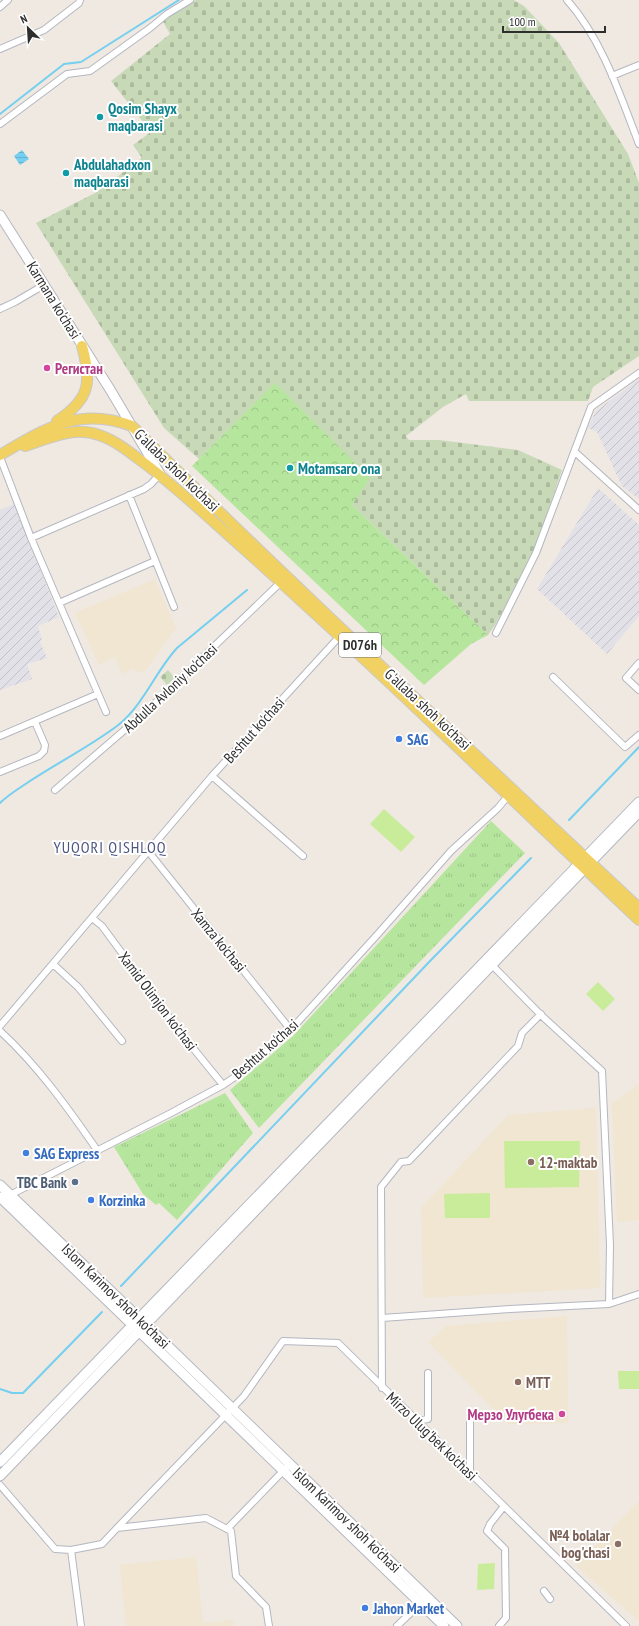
<svg xmlns="http://www.w3.org/2000/svg" width="639" height="1626" font-family="'PT Sans Narrow',sans-serif">
<defs>
<pattern id="industrial-furrows" width="10" height="10" patternUnits="userSpaceOnUse"><rect width="10" height="10" fill="#e3e1e8"/><path d="M-1 1l2-2M0 10L10 0M9 11l2-2" fill="none" stroke="#c3c1c7"/></pattern>
<pattern id="grass-tufts" width="24" height="20" patternUnits="userSpaceOnUse"><rect width="24" height="20" fill="#b6e59e"/><path d="M3 7l-1-3M5 7V3M7 7l1-3M15 17l-1-3M17 17v-4M19 17l1-3" fill="none" stroke="#9dc588"/></pattern>
<pattern id="cemetery-stones" width="16" height="16" patternUnits="userSpaceOnUse"><rect width="16" height="16" fill="#c8d9b8"/><path d="M2 7V4a2 2 0 0 1 4 0v3zM10 15v-3a2 2 0 0 1 4 0v3z" fill="#acbb9e"/></pattern>
<pattern id="park-crowns" width="20" height="18" patternUnits="userSpaceOnUse"><rect width="20" height="18" fill="#b6e59e"/><path d="M2 6a3 3 0 1 1 6 0M12 15a3 3 0 1 1 6 0" fill="none" stroke="#9dc588"/></pattern>
<pattern id="water-rules" width="6" height="5" patternUnits="userSpaceOnUse"><rect width="6" height="5" fill="#75cff0"/><path d="M0 2.5h6" fill="none" stroke="#66b2ce"/></pattern>
</defs>
<rect width="100%" height="100%" fill="#efe9e1"/>
<path fill="url(#industrial-furrows)" d="M639,379V499L622,486L597,432L588,428L596,411Z
M598,488L639,525V616L607,654L537,589Z
M14,504L59,617L38,626L42,640L40,642L47,658L27,664L32,679L0,690V510Z"/>
<path fill="#f0e6d1" d="M155,579L176,628L146,670L138,673L134,668L122,674L115,657L99,665L75,613Z
M639,1084V1220L617,1222L612,1104Z
M596,1108L600,1288L423,1298L421,1208L508,1115Z
M567,1316L568,1423L508,1424L428,1342L446,1326Z
M639,1501V1621L576,1566Z
M196,1557L203,1623L233,1620L234,1626H126L120,1565Z"/>
<path fill="url(#grass-tufts)" d="M491,821L525,853L259,1128L230,1090L293,1036Z
M225,1093L253,1133L177,1220L159,1203L156,1205L143,1194L114,1147Z"/>
<path fill="url(#cemetery-stones)" d="M196,0H514L524,6L559,43L628,154L639,183V356L593,387L588,401H469L466,394L443,407L406,436L409,440H439L518,450L562,470L532,558L495,625L488,635L352,505L275,384L199,459L164,428L36,223L97,192L142,158L133,145L151,132L111,81L170,34L162,20Z
M168,670L175,678L167,685L160,677Z"/>
<path fill="url(#park-crowns)" d="M275,383L370,478L352,505L488,635L471,644L424,685L192,466Z"/>
<path fill="#c9ec9a" d="M384,809L415,837L401,852L370,824Z
M598,982L615,999L603,1011L586,994Z
M504,1141H580L579,1187L505,1188Z
M490,1193V1218H445L444,1194Z
M618,1371H639V1389H619Z
M495,1563L494,1589L477,1590L478,1564Z"/>
<path fill="url(#water-rules)" d="M22,150L29,159L20,165L14,156Z"/>
<g fill="none" stroke-linecap="round" stroke-linejoin="round">
<path stroke="#75cff0" stroke-width="2" d="M0,114L64,64L81,62L179,0
M0,803C8,795 18,789 27,783C57,763 89,747 117,726C143,706 155,672 177,648L247,590
M569,820L639,747
M121,1286L431,960L531,858
M0,1389L12,1393H23L102,1312"/>
<g stroke="#b4b7c1" stroke-width="8">
<path id="minor" d="M567,0C602,39 620,95 639,144
M0,7L8,0
M0,49L44,30L79,3L80,0
M612,76L639,65
M0,124L67,74L90,71L150,28L167,14L190,0
M0,309L15,302L44,285
M575,452L639,510
M0,457L31,538L106,712
M129,495L174,607
M31,538L144,489L151,484L160,474
M59,603L155,561
M496,633L536,553L591,407L639,373
M639,663L626,678L639,690
M553,677L625,747L639,735
M0,736L98,694
M0,772L39,756L44,751L45,745L35,722
M212,776L303,856
M55,790L150,708L281,582
M148,851L290,1029
M92,918L102,926L180,1032L223,1085
M490,963L542,1016L602,1071L610,1245L609,1304
M53,964L78,987L122,1041
M0,1026L212,776L339,637
M0,1031C38,1066 68,1108 97,1150
M10,1195L171,1113L223,1085L251,1066L296,1024L377,935L451,851L498,808L508,796
M382,1318L510,1309L609,1304L639,1294
M382,1388L381,1187L401,1162L409,1161L518,1046L522,1033L541,1014
M416,1421L428,1419V1373
M470,1473V1416
M0,1485L55,1549L71,1550L102,1544L117,1528L206,1518L231,1531L236,1576L266,1607L269,1626
M117,1528L244,1396L283,1341L338,1343L626,1626
M227,1529L286,1468
M71,1550L81,1626
M544,1591L550,1599
M397,1626L423,1601
M499,1626L506,1618L505,1549L487,1531L490,1524L504,1506"/>
</g>
<g stroke="#b4b7c1" stroke-width="11">
<path id="secondary" d="M0,215L111,391L160,474
M0,1185L139,1318L457,1626
M0,1197L444,1626
M0,1462L639,802
M0,1476L639,812"/>
</g>
<g stroke="#c9c9c9" stroke-width="12">
<path id="primary" d="M57,421C90,399 92,383 82,346
M25,446C49,438 74,426 99,435C114,440 127,450 140,460C177,487 210,519 244,549C379,670 508,796 639,920
M0,455C45,429 78,406 132,426C297,590 469,748 639,908"/>
</g>
<use href="#minor" stroke="#fff" stroke-width="6"/>
<use href="#secondary" stroke="#fff" stroke-width="9"/>
<use href="#primary" stroke="#f2d163" stroke-width="10"/>
</g>
<g fill="#0f9aa8" stroke="#fff" stroke-width="1.5">
<circle cx="100" cy="117" r="4"/>
<circle cx="66" cy="173" r="4"/>
<circle cx="290" cy="468" r="4"/>
</g>
<g fill="#d1479c" stroke="#fff" stroke-width="1.5">
<circle cx="47" cy="368" r="4"/>
<circle cx="562" cy="1414" r="4"/>
</g>
<g fill="#3f7fe0" stroke="#fff" stroke-width="1.5">
<circle cx="399" cy="739" r="4"/>
<circle cx="26" cy="1153" r="4"/>
<circle cx="91" cy="1200" r="4"/>
<circle cx="365" cy="1608" r="4"/>
</g>
<g fill="#8d6e63" stroke="#fff" stroke-width="1.5">
<circle cx="531" cy="1162" r="4"/>
<circle cx="518" cy="1382" r="4"/>
<circle cx="618" cy="1544" r="4"/>
</g>
<circle fill="#5c6f8a" stroke="#fff" stroke-width="1.5" cx="75" cy="1182" r="4"/>
<g text-anchor="middle" dominant-baseline="central" stroke-width="4" stroke-linejoin="round" paint-order="stroke">
<rect fill="#fff" stroke="#6d6d6d" stroke-width="1" x="339" y="633" width="42" height="24" rx="3"/>
<g font-size="14" font-weight="bold" fill="#2e2e2e">
<text x="360" y="645">D076h</text>
</g>
<g font-size="15" font-weight="bold" fill="#0d838f" stroke="#fff" text-anchor="start">
<text x="108" y="108">Qosim Shayx<tspan x="108" dy="17">maqbarasi</tspan></text>
<text x="74" y="164">Abdulahadxon<tspan x="74" dy="17">maqbarasi</tspan></text>
<text x="298" y="468">Motamsaro ona</text>
</g>
<g font-size="15" fill="#2e2e2e" stroke="#fff">
<text transform="translate(54 300) rotate(58)">Karmana ko'chasi</text>
<text transform="translate(177 470) rotate(44)">G'allaba shoh ko'chasi</text>
<text transform="translate(170 688) rotate(-43)">Abdulla Avloniy ko'chasi</text>
<text transform="translate(428 709) rotate(43)">G'allaba shoh ko'chasi</text>
<text transform="translate(254 730) rotate(-48)">Beshtut ko'chasi</text>
<text transform="translate(219 940) rotate(51)">Xamza ko'chasi</text>
<text transform="translate(158 1001) rotate(53)">Xamid Olimjon ko'chasi</text>
<text transform="translate(265 1049) rotate(-41)">Beshtut ko'chasi</text>
<text transform="translate(116 1296) rotate(44)">Islom Karimov shoh ko'chasi</text>
<text transform="translate(432 1436) rotate(44)">Mirzo Ulug'bek ko'chasi</text>
<text transform="translate(347 1520) rotate(44)">Islom Karimov shoh ko'chasi</text>
</g>
<g font-size="15" font-weight="bold" fill="#b23c85" stroke="#fff" text-anchor="start">
<text x="55" y="368">Регистан</text>
<text x="554" y="1414" text-anchor="end">Мерзо Улугбека</text>
</g>
<g font-size="15" font-weight="bold" fill="#366cbe" stroke="#fff" text-anchor="start">
<text x="407" y="739">SAG</text>
<text x="34" y="1153">SAG Express</text>
<text x="99" y="1200">Korzinka</text>
<text x="373" y="1608">Jahon Market</text>
</g>
<g font-size="15" font-weight="bold" fill="#785e54" stroke="#fff" text-anchor="start">
<text x="539" y="1162">12-maktab</text>
<text x="526" y="1382">MTT</text>
<text x="610" y="1535" text-anchor="end">№4 bolalar<tspan x="610" dy="17">bog'chasi</tspan></text>
</g>
<g font-size="15" font-weight="bold" fill="#4e5e75" stroke="#fff" text-anchor="end">
<text x="67" y="1182">TBC Bank</text>
</g>
<g font-size="16" letter-spacing="1" fill="#4d5680" stroke="#fff">
<text x="110" y="847">YUQORI QISHLOQ</text>
</g>
</g>
<g transform="translate(28 28) rotate(335)" stroke="#ffffff" stroke-width="3" paint-order="stroke">
<path d="M0-3L7 15L0 10L-7 15Z" fill="#2e2e2e"/>
<text y="-6" font-size="11" font-weight="bold" text-anchor="middle" fill="#2e2e2e">N</text>
</g>
<path d="M503 26v6h102v-6" fill="none" stroke="#2e2e2e" stroke-width="2"/>
<text x="509" y="26" font-size="12" fill="#2e2e2e" stroke="#ffffff" stroke-width="3" paint-order="stroke">100 m</text>
</svg>
